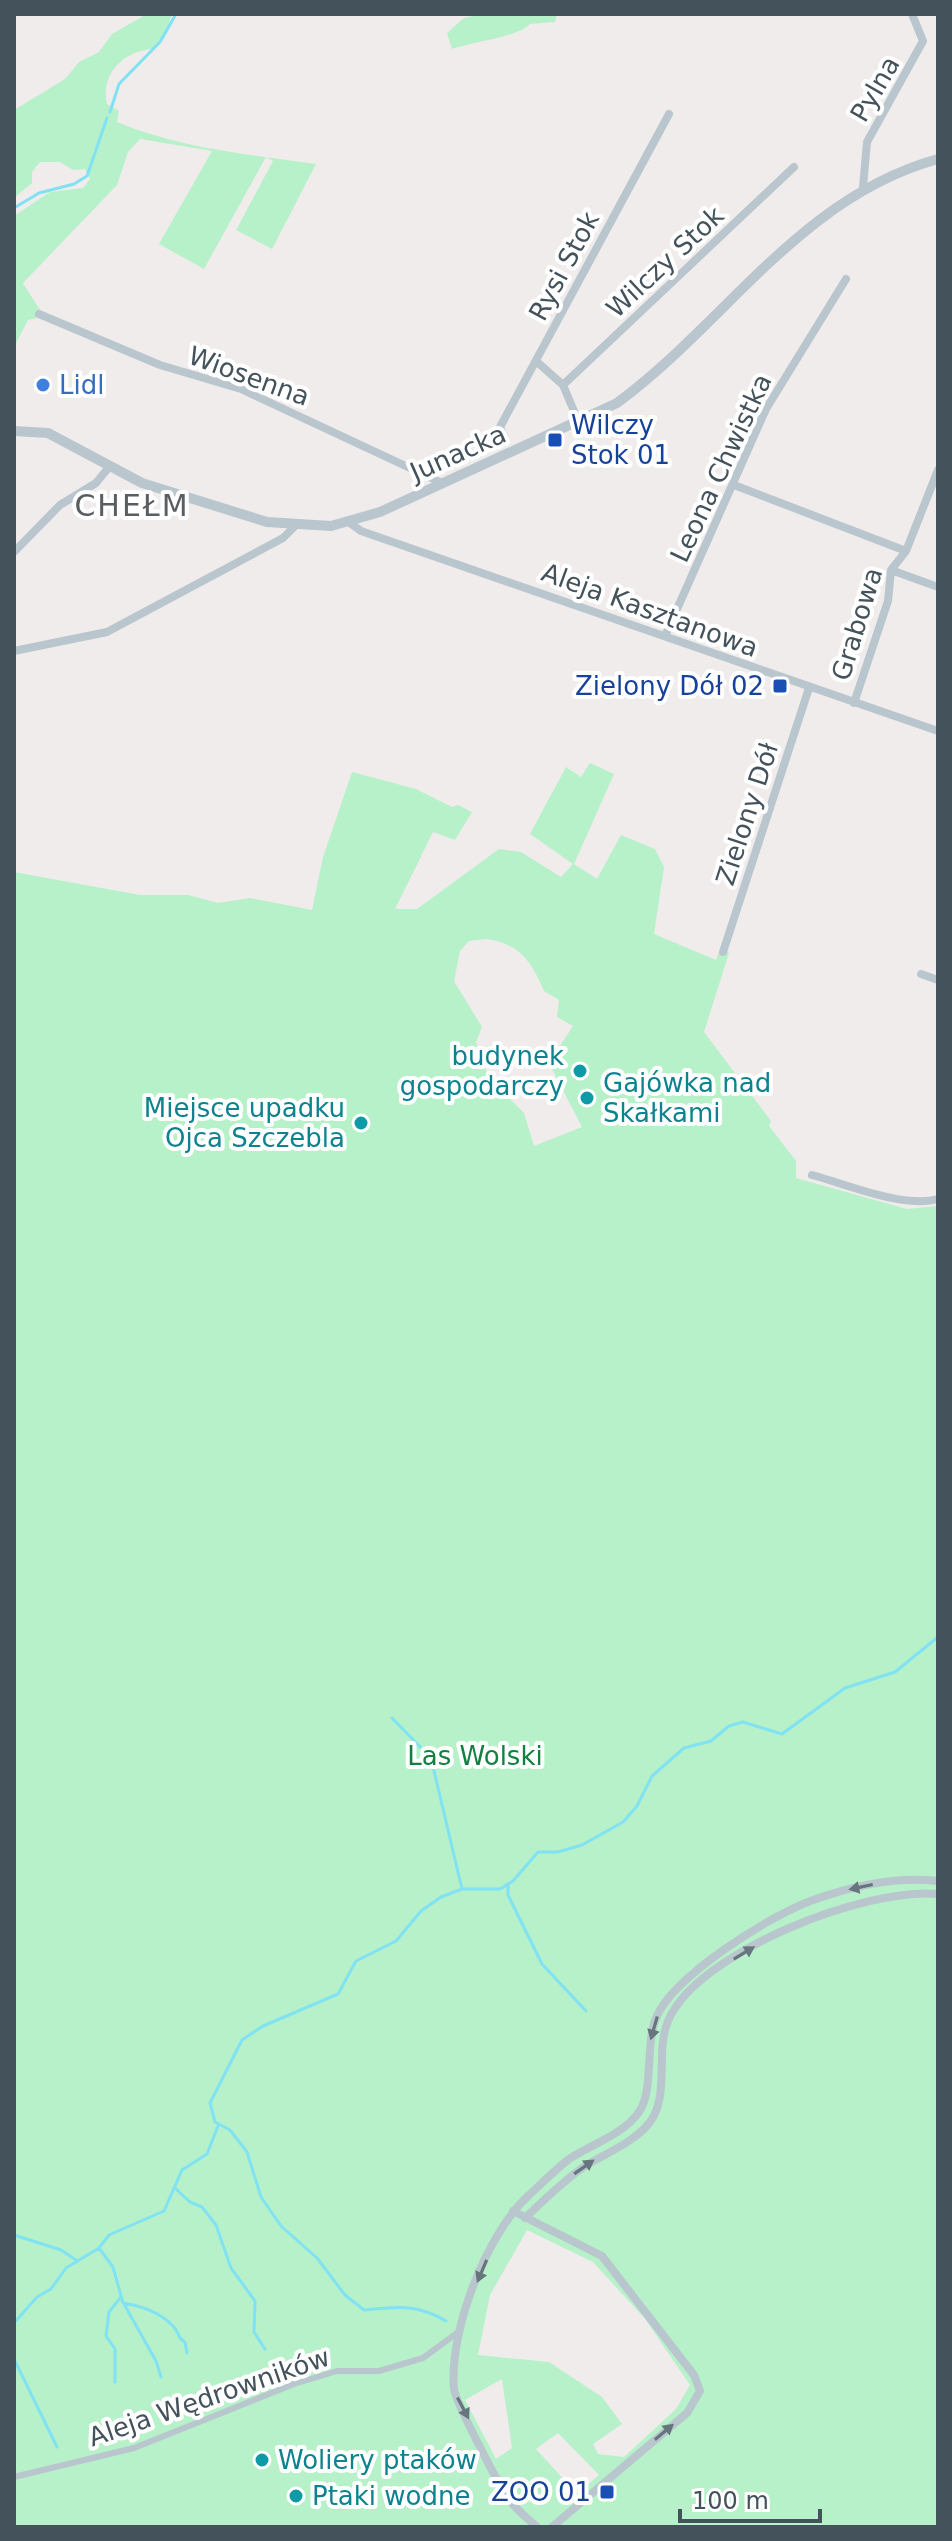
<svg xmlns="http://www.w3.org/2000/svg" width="952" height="2541" font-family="'DejaVu Sans',sans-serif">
<rect width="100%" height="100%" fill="#f0ecec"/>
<path fill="#b6f1c9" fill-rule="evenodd" d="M147,14H172L165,34L152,49C124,51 100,74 107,104L119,111L117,122C182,149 248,154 316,164L272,249L236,230L273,161L266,157L204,269L159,244L212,151L140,139L128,152L117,185L23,283L40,310L37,318L28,320L14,347V216L50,192L83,188L90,179L85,169L73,170L60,162H40L32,172V183L14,198V110L65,79L79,62L99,52L112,34Z
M481,14H557L555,22L530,24C518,37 472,42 452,49L447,33L464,18Z
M590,763L614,774L574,864L597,879L621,835L655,849L664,867L654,934L716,960L721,947L729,953L704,1032L771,1121L769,1126L796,1161V1178L907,1209L938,1206V2527H14V872L140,895H188L218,903L250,898L312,910L323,857L352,772L416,789L452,807L458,805L472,812L455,840L433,832L395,909H417L499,849L521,852L561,877L573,864L530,834L566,767L581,777ZM486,939C519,943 532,962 544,991L559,1000L557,1017L573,1026L549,1063L582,1127L534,1146L524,1113L489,1078L476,1042L482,1027L454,981L460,951L469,941ZM527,2230L593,2262L645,2319L690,2385L676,2409L624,2457L598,2454L593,2444L622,2424L602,2397L549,2362L478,2355L490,2295ZM502,2379L512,2448L496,2459L465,2400ZM558,2433L599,2475L577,2494L536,2449Z"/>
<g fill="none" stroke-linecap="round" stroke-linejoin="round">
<path stroke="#80e2f2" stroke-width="3" d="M110,112L119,84L160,42L176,14
M14,208L39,193L74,184L87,176L107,118
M392,1718L431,1758L462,1889
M508,1885V1895L542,1964L586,2011
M175,2188L190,2202L202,2207L216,2225L231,2268L255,2301L254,2332L265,2349
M14,2235L61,2250L76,2260
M99,2248L113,2267L123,2303C143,2306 161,2313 174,2327C180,2334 177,2338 185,2342L187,2353
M124,2304L156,2361L161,2377
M446,2321C416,2303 396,2307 364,2310L345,2295L317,2258L281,2226L261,2197L247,2152L230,2130L215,2122L210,2103L242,2040L263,2026L338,1994L356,1961L396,1941L421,1911L441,1897L462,1889H500L513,1881L538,1852H558L582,1845L623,1822L637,1806L652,1776L684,1748L711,1741L729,1726L743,1722L782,1734L845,1688L895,1672L938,1637
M14,2323L37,2297L51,2289L66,2268L99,2248L109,2235L164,2211L182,2170L207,2154L218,2126
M14,2359L57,2447
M115,2382V2349L106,2336L109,2312L121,2297"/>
<path stroke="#b9c6cd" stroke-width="6" d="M14,2477L134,2448L294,2384L337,2371H379L423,2358L457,2333"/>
<path stroke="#b9c6cd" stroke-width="8" d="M863,187L867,142L923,41L912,14
M39,314L160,365L241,389L442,483
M536,361L563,385L579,423
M563,385L794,167
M505,439L500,427L669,114
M734,485L906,551
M350,523L361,531L938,731
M14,552L60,505L96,483L109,467
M891,570L938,587
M665,636L766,409L846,279
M14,651L107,632L283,538L295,526
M854,703L888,601L891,570L906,551L938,470
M723,952L809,688
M921,974L938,980
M812,1175C846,1184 904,1209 938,1199
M513,2211L602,2256L694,2375L700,2391L687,2413L552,2527
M525,2218C544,2200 563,2181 585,2166C606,2153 635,2142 650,2122C670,2095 655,2052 668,2021C697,1952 866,1887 938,1894
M537,2527C528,2519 518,2511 511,2502C501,2490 455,2401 454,2389C449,2331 486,2235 528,2196C541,2184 555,2170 569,2159C590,2145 624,2134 639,2112C654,2091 645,2044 656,2018C673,1976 771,1915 813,1900C852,1886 897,1876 938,1881"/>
<path stroke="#b9c6cd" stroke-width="10" d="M14,431L48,433L142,483L267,522L331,526L380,512L617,403C727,322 800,197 938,159"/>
</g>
<defs><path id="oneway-solid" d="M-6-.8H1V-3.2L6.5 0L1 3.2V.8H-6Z" transform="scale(2)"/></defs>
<g fill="#67757d">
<use href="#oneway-solid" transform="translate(861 1887) rotate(168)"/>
<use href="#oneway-solid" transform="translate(744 1953) rotate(-31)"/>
<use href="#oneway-solid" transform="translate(654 2028) rotate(106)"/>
<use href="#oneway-solid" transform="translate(584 2167) rotate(-35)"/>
<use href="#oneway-solid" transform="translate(482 2271) rotate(113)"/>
<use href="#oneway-solid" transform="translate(463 2408) rotate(62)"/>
<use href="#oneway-solid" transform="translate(664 2432) rotate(-40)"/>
</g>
<circle fill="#3f7fe0" stroke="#fff" stroke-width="3" cx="43" cy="385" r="8"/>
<g fill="#1a4fb4" stroke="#fff" stroke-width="3">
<rect x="547" y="432" width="16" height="16" rx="4"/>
<rect x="772" y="678" width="16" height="16" rx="4"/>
<rect x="599" y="2484" width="16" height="16" rx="4"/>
</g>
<g fill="#0f9aa8" stroke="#fff" stroke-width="3">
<circle cx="580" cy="1071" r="8"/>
<circle cx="587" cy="1098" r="8"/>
<circle cx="361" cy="1123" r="8"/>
<circle cx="262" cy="2460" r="8"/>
<circle cx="296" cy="2496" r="8"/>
</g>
<g text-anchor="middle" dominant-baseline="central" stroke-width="8" stroke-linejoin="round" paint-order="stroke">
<g font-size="26" fill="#44525b" stroke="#fff">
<text transform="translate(875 89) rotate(-60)">Pylna</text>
<text transform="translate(665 262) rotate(-43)">Wilczy Stok</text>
<text transform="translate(564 266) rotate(-62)">Rysi Stok</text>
<text transform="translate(249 376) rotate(20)">Wiosenna</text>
<text transform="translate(458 453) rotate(-24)">Junacka</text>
<text transform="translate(721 468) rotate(-65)">Leona Chwistka</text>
<text transform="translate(650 610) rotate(20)">Aleja Kasztanowa</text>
<text transform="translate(857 624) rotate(-73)">Grabowa</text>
<text transform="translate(747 814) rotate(-72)">Zielony Dół</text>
<text transform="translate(209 2397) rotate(-19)">Aleja Wędrowników</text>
</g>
<g font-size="26" fill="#366cbe" stroke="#fff" text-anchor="start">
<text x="59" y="385">Lidl</text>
</g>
<g font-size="26" fill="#164399" stroke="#fff" text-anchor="end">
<text x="571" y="425" text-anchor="start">Wilczy<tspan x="571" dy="30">Stok 01</tspan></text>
<text x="764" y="686">Zielony Dół 02</text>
<text x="591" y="2492">ZOO 01</text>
</g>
<g font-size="26" fill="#0d838f" stroke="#fff" text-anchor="start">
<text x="564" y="1056" text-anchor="end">budynek<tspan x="564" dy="30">gospodarczy</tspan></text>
<text x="603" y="1083">Gajówka nad<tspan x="603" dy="30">Skałkami</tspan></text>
<text x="345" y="1108" text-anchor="end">Miejsce upadku<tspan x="345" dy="30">Ojca Szczebla</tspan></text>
<text x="278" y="2460">Woliery ptaków</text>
<text x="312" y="2496">Ptaki wodne</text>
</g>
<g font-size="26" fill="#108140" stroke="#fff">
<text x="475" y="1756">Las Wolski</text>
</g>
<g font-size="30" letter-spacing="2" fill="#595e62" stroke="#fff">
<text x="132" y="505">CHEŁM</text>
</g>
</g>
<rect width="952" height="2541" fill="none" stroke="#44525b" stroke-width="32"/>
<path d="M680 2509v12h140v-12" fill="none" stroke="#44525b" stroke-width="4"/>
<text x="692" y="2509" font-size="24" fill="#44525b" stroke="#ffffff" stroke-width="6" paint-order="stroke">100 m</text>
</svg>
